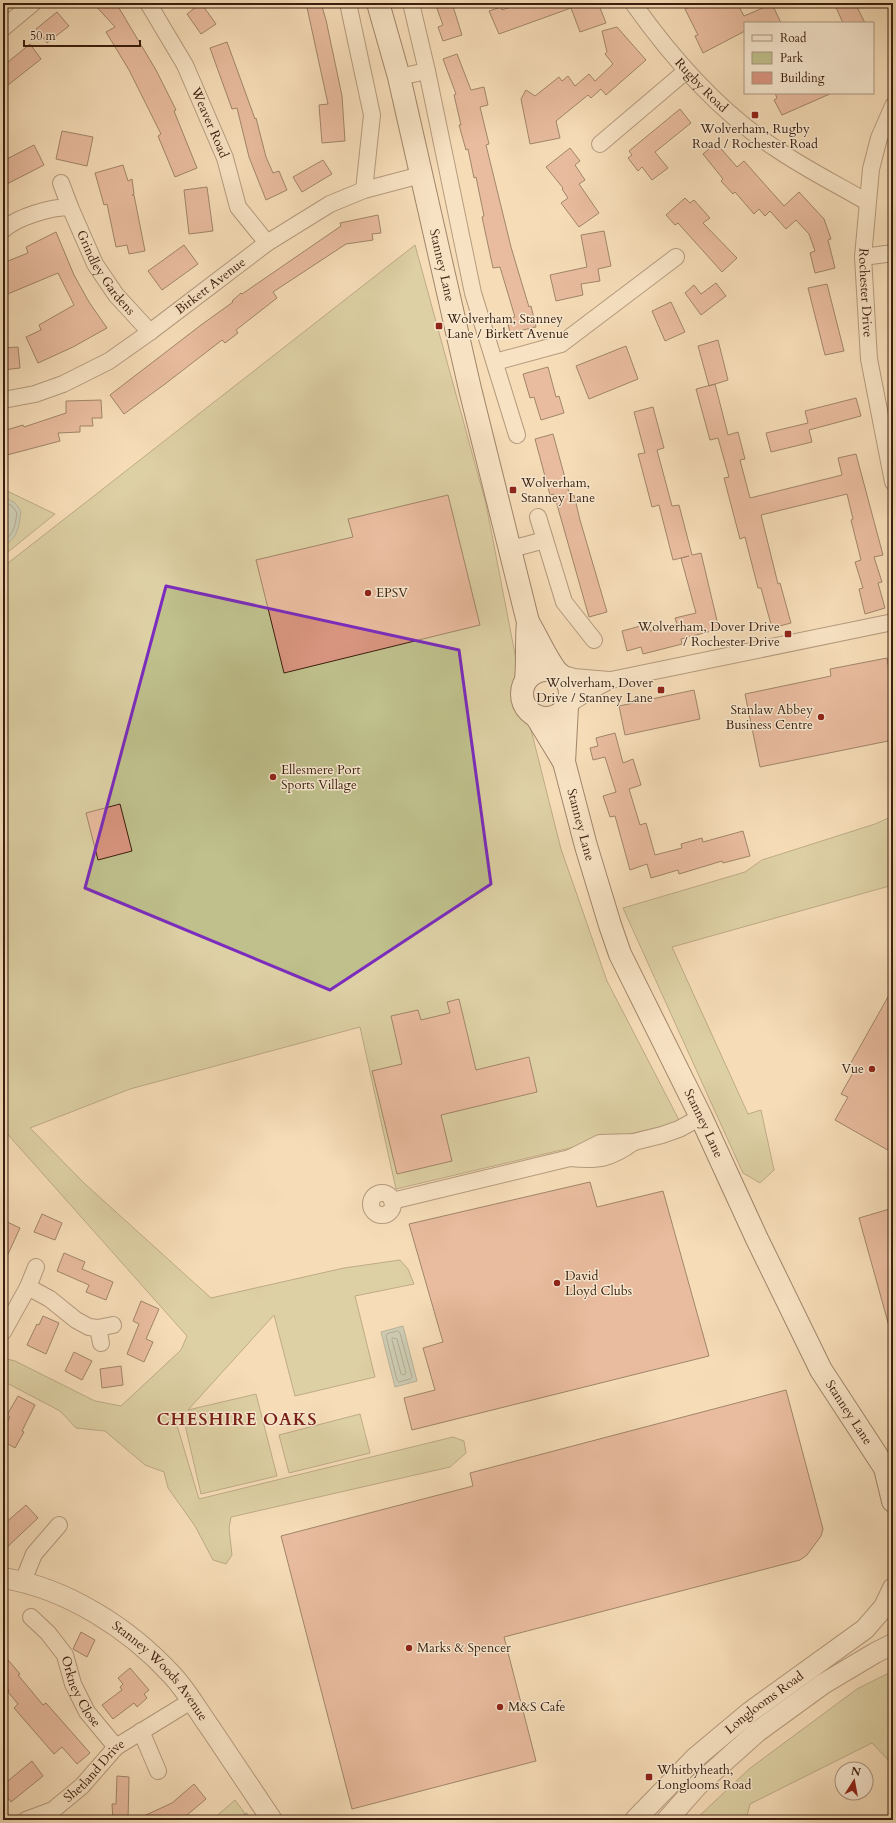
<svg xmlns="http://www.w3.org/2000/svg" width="896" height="1823" font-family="Cardo,serif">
<rect width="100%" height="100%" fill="#f5ddb8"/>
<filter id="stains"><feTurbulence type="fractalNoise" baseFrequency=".005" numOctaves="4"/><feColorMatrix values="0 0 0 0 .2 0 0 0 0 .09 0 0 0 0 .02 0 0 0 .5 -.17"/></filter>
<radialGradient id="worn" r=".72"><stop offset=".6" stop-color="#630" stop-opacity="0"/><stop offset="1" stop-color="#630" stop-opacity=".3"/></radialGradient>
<path fill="#bfc08c" stroke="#7c6e4c" d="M415,245L486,504L525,706L561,849L607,981L680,1122L396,1189L360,1027L130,1089L30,1128L85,1184L211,1298L344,1268L400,1260L408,1269L414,1284L355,1296L375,1377L295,1396L274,1315L188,1410L256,1394L277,1476L201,1494L183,1416L176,1422L199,1499L453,1437L464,1441L466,1453L450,1467L231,1517L229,1528L232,1555L226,1564L213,1560L195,1526L168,1488L164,1472L145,1465L105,1431L76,1428L60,1411L3,1381V1358L15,1361L95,1401L121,1406L181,1350L187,1336L3,1129V567Z
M3,489L55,514L3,556Z
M893,816V885L672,947L748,1114L761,1110L774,1170L760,1183L743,1173L623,908L745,872L762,860L875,824Z
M360,1414L370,1453L289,1473L279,1435Z
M893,1671V1765L872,1743L750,1804L746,1820H695L749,1769L857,1689Z
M235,1800L246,1815L253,1820H212Z"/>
<path fill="#9cbbb2" stroke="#757c70" d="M3,496L15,503L21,511C19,525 18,540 3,545Z
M403,1326L417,1381L395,1387L381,1332Z"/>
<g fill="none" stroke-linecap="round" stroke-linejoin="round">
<path stroke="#6b6c60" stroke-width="1" d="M3,501L12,506L17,513C15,524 15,535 3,540
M398,1331L400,1333L412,1377L410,1379L399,1382L397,1380L386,1336L387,1334Z
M393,1338L397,1339L406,1373L404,1375L401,1374L392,1340Z"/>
<path stroke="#757c70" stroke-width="4.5" d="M240,1820L246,1815"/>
</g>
<path fill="#d99580" stroke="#3a1d0d" d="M93,3H116L156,70L176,110L174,111L197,168L175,177L158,136L161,134L129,70L106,32L115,27Z
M201,3L216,24L201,34L187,14Z
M306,3H321L326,20L342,96L345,141L322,143L319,105L328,104Z
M435,3H452L462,35L443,41L438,27L443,25Z
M522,3H598L606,23L580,32L571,8L499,34L489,11L501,7L502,10Z
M697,3H737L744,16L772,4L781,23H745V31L703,53L695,36L698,35L685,9Z
M834,3H855L865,23H843Z
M57,12L69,26L47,43L36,29Z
M617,27L646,60L606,95L601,89L591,98L588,95L556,121L560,138L530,144L521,99L526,90L535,96L559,77L562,81L568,76L575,86L589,74L595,81L613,64L605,54L607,52L602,31Z
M227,42L255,119L256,118L266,157L273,173L279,171L287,190L266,200L249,157L237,108L232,109L210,48Z
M30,44L41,59L3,89V66Z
M457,54L471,90L484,87L488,105L480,107L489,144L486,145L511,247L519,274L529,307L531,306L536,327L510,333L507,319L515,317L500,267L493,268L482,217L484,216L476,177L474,178L468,149L466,150L459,125H461L454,95L456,94L443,59Z
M775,93H832L782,115L774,100L777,98Z
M680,109L691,123L655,152L668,168L652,180L642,167L638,171L628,158L632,155L629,151Z
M62,131L93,137L87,166L56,159Z
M716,143L737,167L744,161L784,206L799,192L824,219L831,239L828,240L835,268L815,273L810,253L815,251L809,234L796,220L786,229L770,211L765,216L759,209L754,214L735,192L733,194L721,181L723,179L703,154Z
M34,145L44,165L3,186V161Z
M570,148L580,161L575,165L585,180L579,184L599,213L579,227L561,203L568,198L562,189L563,188L546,167Z
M323,160L332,174L302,192L293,177Z
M123,165L128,181L132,179L134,194L132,195H134L145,251L129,254L127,245L116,247L107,204L104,205L95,173Z
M207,187L213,231L189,234L184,190Z
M685,198L690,203L694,200L710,218L703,223L737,258L722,272L678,223L675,225L666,215Z
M378,215L381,233L372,234L373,240L346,244L273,292L277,298L236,330L238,333L225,343L222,340L165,384L124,414L110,395L201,325L233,302L232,301L241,293L242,294L341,226L340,223Z
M604,231L611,266L598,269L600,281L581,284L583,295L556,301L550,275L587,267L581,235Z
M56,232L74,275L89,302L107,328L73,347L38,363L26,337L41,330L39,325L74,305L58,273L3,296V263L28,253L26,247Z
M184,245L198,264L162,290L148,271Z
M716,283L726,296L701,315L685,293L694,285L701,294Z
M827,284L844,351L825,355L808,288Z
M671,302L685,332L665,341L652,311Z
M718,340L728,380L709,386L698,346Z
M626,346L638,379L589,399L576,366Z
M18,347L20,368L3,370V348Z
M548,367L556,397L559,396L564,413L541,420L534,397L530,398L523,374Z
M715,384L728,435L738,432L745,459L740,460L750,498L842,475L838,458L856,454L883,555L874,557L882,582L878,583L885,608L865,614L859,589L863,588L855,562L861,560L851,520L853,519L847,494L761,515L778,584L780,583L791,623L772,628L761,588H758L745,537L740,539L724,478L729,477L718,438L710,440L696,389Z
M856,398L861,416L809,430L812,442L771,452L766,433L808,423L805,411Z
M101,400L102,418H92L93,426H80V432L58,433L60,441L7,455L3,441V431L23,425L24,427L66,413V401Z
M653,407L664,448L657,450L672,506L679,505L692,555L701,553L719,629L681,639L682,644L643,654L641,647L627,651L622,631L648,624L650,631L677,624L675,618L696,613L681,558L689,556L673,560L659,505L652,507L638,454L645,453L634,412Z
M553,434L570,496L574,495L580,520L607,612L589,617L554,494L550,495L535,439Z
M448,495L480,625L284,673L256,560L353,537L348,519Z
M887,658L890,675H893V740L760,767L745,694L831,676L830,669Z
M694,690L700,719L625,735L619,706Z
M615,733L623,763L633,759L641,785L629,789L640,825L646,823L655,855L682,848L681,844L702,838L703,842L743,831L750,856L723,863L722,861L679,874L678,870L651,878L647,864L630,870L615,816L610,817L603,796L616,792L605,757L593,760L590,748L598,746L596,738Z
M120,804L132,851L98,860L86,813Z
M893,988V1153L835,1120L848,1097L841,1094L854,1071L848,1068Z
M459,999L476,1070L529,1057L537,1092L441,1115L452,1161L397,1174L372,1071L402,1064L391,1016L418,1010L421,1020L450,1013L447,1002Z
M590,1182L597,1207L663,1191L709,1356L412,1430L404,1398L435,1390L423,1348L443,1342L409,1224Z
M893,1208V1325L889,1326L859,1218Z
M42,1214L62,1223L55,1240L34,1232Z
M3,1220L20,1228L3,1265Z
M64,1253L85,1262L82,1269L113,1282L106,1300L86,1292L89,1285L57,1271Z
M141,1301L159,1309L146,1339L153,1342L144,1362L127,1354L139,1324L133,1321Z
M43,1316L59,1323L46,1354L27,1345L37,1324L39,1325Z
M74,1352L92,1361L82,1380L65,1371Z
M121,1366L123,1385L102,1388L100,1369Z
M786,1390L823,1529L821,1536L807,1555L800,1560L504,1637L536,1761L352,1809L281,1536L473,1486L470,1473Z
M18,1396L35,1405L22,1431L24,1432L15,1448L3,1441V1429L10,1417L7,1415Z
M26,1505L38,1518L3,1551V1525Z
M81,1632L95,1640L87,1657L73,1649Z
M3,1654L20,1674L18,1675L43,1705L46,1703L90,1753L77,1764L62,1747L54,1754L14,1708L18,1704L8,1692L9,1691L3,1683Z
M130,1668L149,1690L144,1694L147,1698L137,1707L134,1703L113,1719L102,1705L122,1690L120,1687L123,1684L118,1678Z
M32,1761L43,1776L11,1802L3,1792V1785Z
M117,1776L129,1777L128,1820H113L112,1804H116Z
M194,1784L206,1799L181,1820H135L172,1803Z"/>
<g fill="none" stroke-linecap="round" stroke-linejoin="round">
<g stroke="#694d38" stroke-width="18">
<g id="minor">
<path id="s1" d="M148,3L185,65L225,158L238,207L267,243"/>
<path d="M348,3L372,115L364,190"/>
<path d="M411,3L427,71L473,293L517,435"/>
<path id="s2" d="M633,3C672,58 718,111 775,148C804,168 836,184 867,202"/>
<path d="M3,28L33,3"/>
<path d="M399,77L427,71"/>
<path id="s3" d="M893,106L879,138L871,169L863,257L869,359L893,482"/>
<path d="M600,144L686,71"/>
<path d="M61,183L70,207"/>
<path id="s4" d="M3,230C17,217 51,207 70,207L95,264L116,295L150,332"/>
<path d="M863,257L893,253"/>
<path d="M495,362L561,344L676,257"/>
<path id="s5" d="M3,400L35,394L63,384L109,361L150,332L267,243L330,204L364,190L421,175"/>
<path d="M538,517L564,602L594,640"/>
<path d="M511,549L545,540"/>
<path d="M560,673L574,677L609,680"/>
<path d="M568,705L588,692L611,680L893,622"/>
<path d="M570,1158C599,1161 610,1159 634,1142"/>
<circle cx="382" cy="1204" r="11"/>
<path d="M392,1201L570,1158L600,1143L634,1142L662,1135L679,1129L701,1117"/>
<path d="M28,1287L50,1299L76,1320L89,1327L98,1328L113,1325"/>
<path d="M98,1328L101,1343"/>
<path d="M3,1332L28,1287L36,1267"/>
<path d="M23,1581L34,1554L59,1525"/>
<path id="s6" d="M31,1617L48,1633L65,1655L73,1684L87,1712L116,1747"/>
<path d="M141,1731L158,1771"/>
<path id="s7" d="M26,1820L53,1810L82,1786L116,1747L191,1701"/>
</g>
</g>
<g stroke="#694d38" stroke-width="22">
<g id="tertiary">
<path id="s8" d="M3,1578C66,1588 129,1628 172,1675C187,1691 198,1711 211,1729C231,1759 252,1790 272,1820"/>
<path id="s9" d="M635,1820L695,1758L750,1712L865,1629L884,1607L893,1588"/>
<path d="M667,1820L698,1785L757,1732L823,1684L875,1653L893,1644"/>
</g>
</g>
<g stroke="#3a1d0d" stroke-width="24">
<g id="secondary">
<path id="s10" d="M378,3L399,77L470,389L528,622C526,641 528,661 526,680"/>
<path d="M528,622C538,638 545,657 557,672"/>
<circle cx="546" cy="694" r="24"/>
<path id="s11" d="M567,707L564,762L586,846L610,925L620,954L701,1117L757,1239L821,1370L885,1468L893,1473"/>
<path d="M536,716L564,762"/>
<path d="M885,1468L893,1501"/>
</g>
</g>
<use href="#minor" stroke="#f8e9d1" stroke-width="16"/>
<use href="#tertiary" stroke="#f8e9d1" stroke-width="20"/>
<use href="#secondary" stroke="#f8e9d1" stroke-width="22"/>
</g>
<path d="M0 0H896V1823H0ZM166,586L459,650L491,884L330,990L85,888Z" fill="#f5ddb8" fill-opacity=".55" fill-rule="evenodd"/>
<path fill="none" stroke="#7b2cbf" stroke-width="3" stroke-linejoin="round" d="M166,586L459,650L491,884L330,990L85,888Z"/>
<g fill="#8f2418" stroke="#f8e9d1" stroke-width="1.5">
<rect x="751" y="111" width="8" height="8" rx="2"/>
<rect x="435" y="322" width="8" height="8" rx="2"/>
<rect x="509" y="486" width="8" height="8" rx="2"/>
<circle cx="368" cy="593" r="4"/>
<rect x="784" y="630" width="8" height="8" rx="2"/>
<rect x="657" y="686" width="8" height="8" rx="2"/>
<circle cx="821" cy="717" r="4"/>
<circle cx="273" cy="777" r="4"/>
<circle cx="872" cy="1069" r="4"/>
<circle cx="557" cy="1283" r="4"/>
<circle cx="409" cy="1648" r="4"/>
<circle cx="500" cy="1707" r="4"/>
<rect x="645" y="1773" width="8" height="8" rx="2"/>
</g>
<g text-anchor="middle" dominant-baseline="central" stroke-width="3" stroke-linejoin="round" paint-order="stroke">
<g font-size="13" fill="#3a1d0d" stroke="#f8e9d1">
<text stroke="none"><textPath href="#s2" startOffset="107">Rugby Road</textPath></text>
<text stroke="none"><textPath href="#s1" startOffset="135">Weaver Road</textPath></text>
<text stroke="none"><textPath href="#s10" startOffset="270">Stanney Lane</textPath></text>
<text stroke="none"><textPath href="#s4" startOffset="147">Grindley Gardens</textPath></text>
<text stroke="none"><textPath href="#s5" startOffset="240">Birkett Avenue</textPath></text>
<text stroke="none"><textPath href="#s3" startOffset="191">Rochester Drive</textPath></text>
<text stroke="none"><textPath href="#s11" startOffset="120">Stanney Lane</textPath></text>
<text stroke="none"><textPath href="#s11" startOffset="444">Stanney Lane</textPath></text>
<text stroke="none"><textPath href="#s11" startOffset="768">Stanney Lane</textPath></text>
<text stroke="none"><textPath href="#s8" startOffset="187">Stanney Woods Avenue</textPath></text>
<text stroke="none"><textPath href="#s6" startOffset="91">Orkney Close</textPath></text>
<text stroke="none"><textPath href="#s9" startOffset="175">Longlooms Road</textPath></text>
<text stroke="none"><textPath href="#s7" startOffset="86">Shetland Drive</textPath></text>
</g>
<g font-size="13" fill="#3a1d0d" stroke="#f8e9d1" text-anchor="start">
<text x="755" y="129" text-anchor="middle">Wolverham, Rugby<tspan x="755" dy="15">Road / Rochester Road</tspan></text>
<text x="447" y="319">Wolverham, Stanney<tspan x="447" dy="15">Lane / Birkett Avenue</tspan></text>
<text x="521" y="483">Wolverham,<tspan x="521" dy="15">Stanney Lane</tspan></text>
<text x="376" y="593">EPSV</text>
<text x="780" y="627" text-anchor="end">Wolverham, Dover Drive<tspan x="780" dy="15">/ Rochester Drive</tspan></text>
<text x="653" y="683" text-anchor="end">Wolverham, Dover<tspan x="653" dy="15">Drive / Stanney Lane</tspan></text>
<text x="813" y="710" text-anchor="end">Stanlaw Abbey<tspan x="813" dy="15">Business Centre</tspan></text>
<text x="281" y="770">Ellesmere Port<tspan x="281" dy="15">Sports Village</tspan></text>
<text x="864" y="1069" text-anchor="end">Vue</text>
<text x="565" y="1276">David<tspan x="565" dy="15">Lloyd Clubs</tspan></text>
<text x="417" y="1648">Marks &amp; Spencer</text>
<text x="508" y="1707">M&amp;S Cafe</text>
<text x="657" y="1770">Whitbyheath,<tspan x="657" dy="15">Longlooms Road</tspan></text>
</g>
<g font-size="17" font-weight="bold" letter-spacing="1" fill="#7a1f14" stroke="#f8e9d1">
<text x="237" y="1419">CHESHIRE OAKS</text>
</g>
</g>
<rect width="896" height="1823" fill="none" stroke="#f5ddb8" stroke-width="16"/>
<rect x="4" y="4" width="888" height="1815" fill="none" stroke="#3a1d0d" stroke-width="2"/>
<rect x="8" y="8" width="880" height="1807" fill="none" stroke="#3a1d0d"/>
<rect x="744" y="22" width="130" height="72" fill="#f8e9d1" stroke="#ac9783"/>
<rect x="752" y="35" width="20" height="6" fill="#f8e9d1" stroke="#ac9783"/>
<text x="780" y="42" font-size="12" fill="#3a1d0d">Road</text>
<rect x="752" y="52" width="20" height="12" fill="#bfc08c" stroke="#ac9783"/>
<text x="780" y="62" font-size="12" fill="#3a1d0d">Park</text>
<rect x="752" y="72" width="20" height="12" fill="#d99580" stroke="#ac9783"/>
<text x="780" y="82" font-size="12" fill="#3a1d0d">Building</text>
<g transform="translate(854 1781) rotate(11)"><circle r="19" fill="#f8e9d1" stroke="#ac9783"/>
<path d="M0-3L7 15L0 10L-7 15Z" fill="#8f2418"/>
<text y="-6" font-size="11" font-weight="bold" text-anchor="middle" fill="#3a1d0d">N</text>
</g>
<path d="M24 40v6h116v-6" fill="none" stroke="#3a1d0d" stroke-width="2"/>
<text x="30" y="40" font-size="12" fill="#3a1d0d" stroke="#f8e9d1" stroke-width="3" paint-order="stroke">50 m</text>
<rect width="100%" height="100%" filter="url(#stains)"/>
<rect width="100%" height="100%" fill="url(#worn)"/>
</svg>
